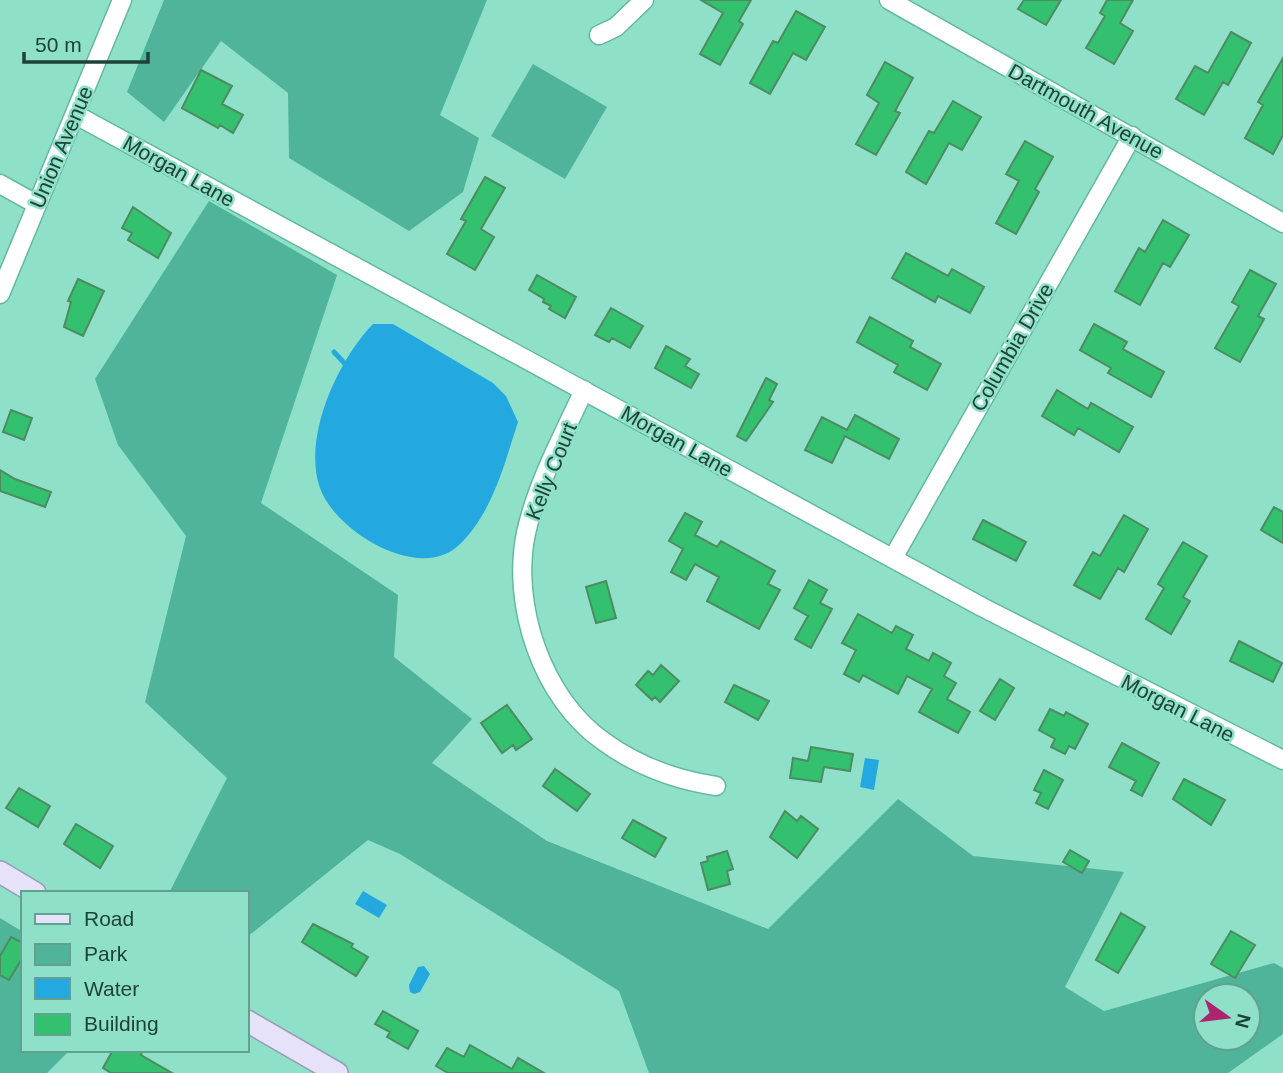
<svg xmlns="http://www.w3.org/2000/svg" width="1283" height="1073" font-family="Helvetica,sans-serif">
<rect width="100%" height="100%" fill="#8ee1c8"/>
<path fill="#4fb499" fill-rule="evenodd" d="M164,0H487L440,115L479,138L463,192L409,231L289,158L288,93L221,41L164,122L127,92Z
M533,64L607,107L565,179L491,136Z
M209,201L337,275L261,503L398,595L394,657L472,719L432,763L547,841L768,929L898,799L973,856L1124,872L1065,987L1104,1011L1274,963L1283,968V1034L1228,1073H649L619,991L400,854L368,840L247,937V893H169L227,778L145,702L186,536L118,445L95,379ZM1206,996H1248V1038H1206Z
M0,918L23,932V1050H70L47,1073H0Z"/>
<path fill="#24a8e0" d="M373,324H393L493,383L506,396L518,422C504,465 492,514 459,545C419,583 335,531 320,488C302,437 338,360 373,324Z
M865,758L879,760L874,790L860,787Z
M363,891L387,905L379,918L355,904Z
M424,966L430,974L420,992L414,994L410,992L409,985L418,967Z"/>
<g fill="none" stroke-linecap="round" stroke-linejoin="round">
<path stroke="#24a8e0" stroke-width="5" d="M334,352L348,367"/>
</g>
<path fill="#33c170" stroke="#4e8a62" stroke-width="2" d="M701,0H751L739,21L743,24L720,65L700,54L723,13Z
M1024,0H1061L1046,25L1018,9Z
M1107,0H1133L1120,23L1133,31L1114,64L1086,48L1105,16L1100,13Z
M796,11L825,27L806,60L793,53L770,94L750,83L773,41L778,43Z
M1231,32L1251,43L1228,85L1223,82L1204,115L1176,99L1195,66L1208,73Z
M1283,58V135L1273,154L1245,138L1263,105L1258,102Z
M885,62L913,78L895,111L900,113L876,155L856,144L879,103L867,95Z
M201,70L232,86L222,104L243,115L233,133L220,125L218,128L182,108Z
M953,101L981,117L962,150L949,143L926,184L906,172L929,131L934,133Z
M1025,141L1053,157L1035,189L1039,192L1016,234L996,223L1019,181L1006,174Z
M485,177L505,188L481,229L494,237L475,270L447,254L466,221L461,219Z
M133,207L171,233L158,258L128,240L132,233L122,228Z
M1163,220L1189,235L1170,267L1163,263L1140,305L1115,291L1139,248L1145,252Z
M906,253L948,276L952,269L984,287L970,313L938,296L935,302L892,278Z
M1250,270L1276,284L1258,316L1264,319L1240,362L1215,348L1239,306L1232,302Z
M537,275L576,297L565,318L549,309L551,306L543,302L544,299L529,290Z
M78,279L104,291L83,336L64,327L71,302L68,301Z
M611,308L643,326L630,348L612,338L609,342L595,335Z
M870,317L913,341L910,347L941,364L927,390L894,372L898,365L857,342Z
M1094,324L1127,342L1123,349L1164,372L1151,397L1108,373L1111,368L1080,350Z
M666,346L690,359L685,366L699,374L691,388L655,368Z
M766,378L777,384L769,400L773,402L746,441L737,436Z
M1057,390L1088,409L1091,403L1133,427L1119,452L1078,428L1074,435L1042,416Z
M11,410L32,418L24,440L3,432Z
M855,415L899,439L889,459L845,436L832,463L805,450L822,417L847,430Z
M0,470L15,479L51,492L45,507L0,491Z
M1274,507L1283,512V543L1261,530Z
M685,513L702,522L695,535L717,547L721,541L775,571L768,584L780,590L759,629L707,601L719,577L695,564L686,580L671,572L683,549L669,541Z
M1124,515L1148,529L1124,572L1118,568L1100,599L1074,585L1093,552L1100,556Z
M983,520L1026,542L1016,561L973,539Z
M1183,542L1207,556L1183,597L1190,601L1171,634L1146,619L1164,588L1158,584Z
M809,580L827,590L820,603L832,609L811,648L795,639L808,616L794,608Z
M606,581L616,618L596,623L586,587Z
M858,614L892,633L896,626L913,635L906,649L929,661L933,653L951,663L944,676L956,683L947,699L970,712L958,733L919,712L932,689L907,676L898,694L863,675L859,682L844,674L856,650L842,643Z
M1239,641L1282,663L1273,682L1230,661Z
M661,665L679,681L660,702L655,697L652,700L636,685L648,671L653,675Z
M1000,679L1014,688L995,720L980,711Z
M734,685L769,701L758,720L725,702Z
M507,705L532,739L516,750L513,745L502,753L481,723Z
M1050,709L1064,716L1066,712L1088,724L1075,749L1069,746L1065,754L1051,747L1055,739L1039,730Z
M1122,743L1159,763L1142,796L1131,790L1136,781L1109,767Z
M811,747L853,754L850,771L824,767L821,782L790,778L793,758L808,761Z
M555,769L590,794L577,811L543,786Z
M1044,770L1063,780L1048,809L1036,803L1041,793L1034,790Z
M1184,779L1225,800L1211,825L1173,799Z
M19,788L50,806L38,827L6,808Z
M785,811L797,821L801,816L818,829L797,858L770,837Z
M633,820L666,838L655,857L622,838Z
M76,824L113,846L100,868L64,844Z
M1070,850L1089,861L1082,873L1063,862Z
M727,851L733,869L727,871L730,884L708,890L701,863L708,861L707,857Z
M1121,913L1145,927L1118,973L1096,960Z
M313,924L353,944L351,947L368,957L356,976L302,942Z
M1231,931L1255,945L1235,978L1211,964Z
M11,937L23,943V957L9,980L0,975V956Z
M383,1011L418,1031L408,1049L387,1037L390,1032L375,1024Z
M470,1045L512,1069L518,1058L544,1073H448L436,1066L447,1048L464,1057Z
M113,1050H143L141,1055L172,1073H111L103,1068Z"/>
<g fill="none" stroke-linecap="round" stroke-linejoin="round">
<g stroke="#65b8a0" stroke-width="21">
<path id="minor" d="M889,0L1283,223
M599,35L616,27L644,0
M76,115L982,607L1283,760
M0,184L36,204
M0,294L122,0
M584,390C563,436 537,483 526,533C511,605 542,698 603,741C636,765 676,780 716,786
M893,558L1132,136"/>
</g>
<g stroke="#969eb4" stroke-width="24">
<path id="major" d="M0,872L35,893
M247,1021L337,1073"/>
</g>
<use href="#minor" stroke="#fff" stroke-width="18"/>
<use href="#major" stroke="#e6e2fa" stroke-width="21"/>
</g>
<g text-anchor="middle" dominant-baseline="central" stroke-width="5" stroke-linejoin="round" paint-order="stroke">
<g font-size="21" fill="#1f4238" stroke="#8ee1c8">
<text transform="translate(1086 111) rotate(29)">Dartmouth Avenue</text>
<text transform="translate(61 147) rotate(-67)">Union Avenue</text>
<text transform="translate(179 171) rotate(29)">Morgan Lane</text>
<text transform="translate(1012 347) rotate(-60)">Columbia Drive</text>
<text transform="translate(677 441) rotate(29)">Morgan Lane</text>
<text transform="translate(551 471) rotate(-68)">Kelly Court</text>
<text transform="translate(1178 708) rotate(27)">Morgan Lane</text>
</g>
</g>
<rect x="21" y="891" width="228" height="161" fill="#8ee1c8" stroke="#62a18e" stroke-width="2"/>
<rect x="35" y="914" width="35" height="10" fill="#e6e2fa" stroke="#62a18e" stroke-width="2"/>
<text x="84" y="926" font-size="21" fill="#1f4238">Road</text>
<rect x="35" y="944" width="35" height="21" fill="#4fb499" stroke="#62a18e" stroke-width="2"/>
<text x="84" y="961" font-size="21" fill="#1f4238">Park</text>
<rect x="35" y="978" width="35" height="21" fill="#24a8e0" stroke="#62a18e" stroke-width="2"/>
<text x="84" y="996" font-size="21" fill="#1f4238">Water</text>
<rect x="35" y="1014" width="35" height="21" fill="#33c170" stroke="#62a18e" stroke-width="2"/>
<text x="84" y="1031" font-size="21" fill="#1f4238">Building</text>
<g transform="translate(1227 1017) rotate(104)"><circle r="33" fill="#8ee1c8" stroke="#62a18e" stroke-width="2"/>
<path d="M0-5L12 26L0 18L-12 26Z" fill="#ac266e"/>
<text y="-10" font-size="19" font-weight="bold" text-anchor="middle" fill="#1f4238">N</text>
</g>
<path d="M24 52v10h124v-10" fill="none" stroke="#1f4238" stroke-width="3.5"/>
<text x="35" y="52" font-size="21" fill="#1f4238" stroke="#8ee1c8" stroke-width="5" paint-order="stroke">50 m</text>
</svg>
